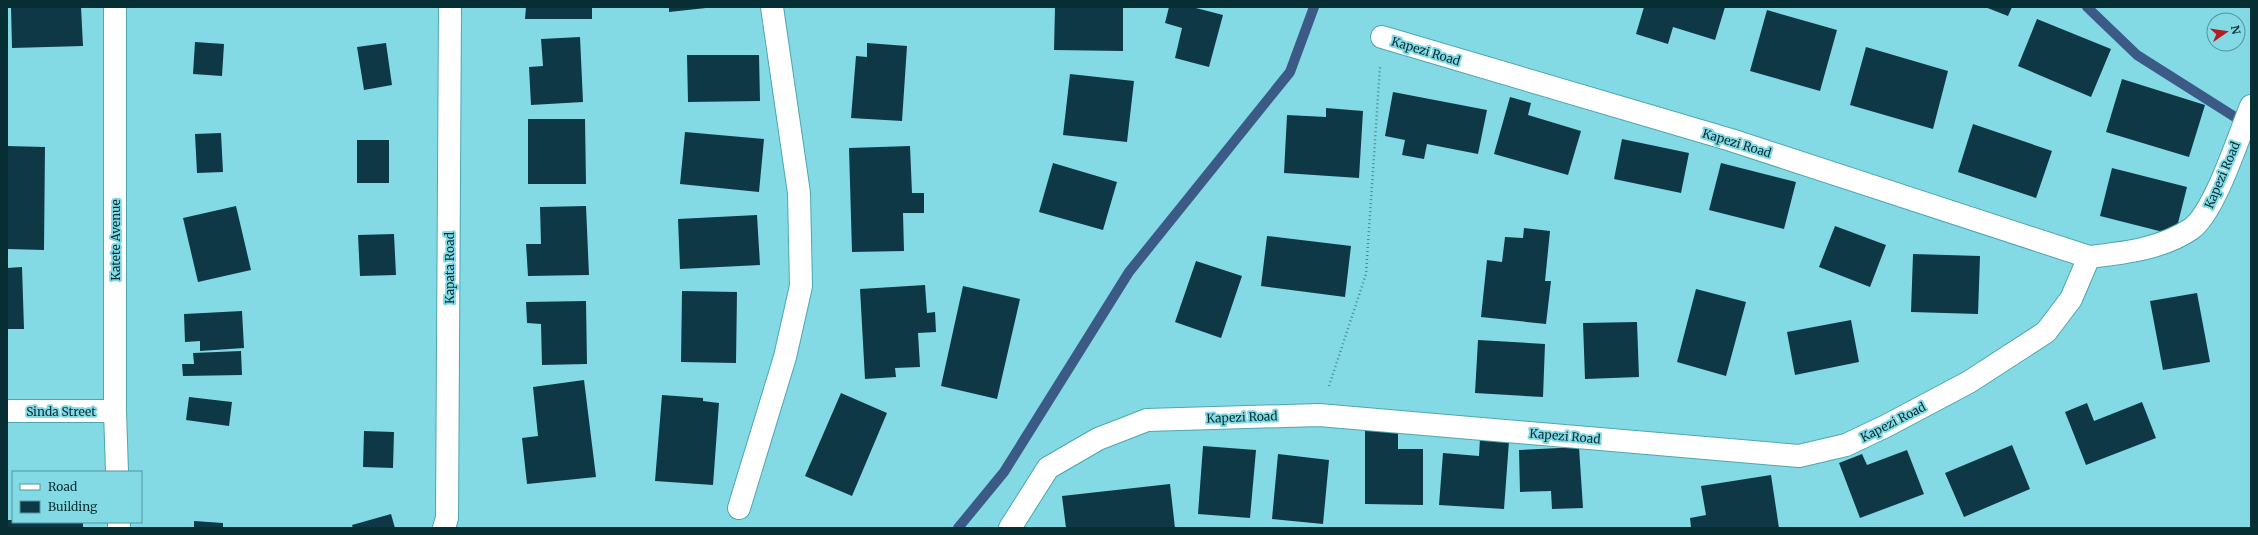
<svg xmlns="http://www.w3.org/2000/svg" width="2258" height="535" font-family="Merriweather,serif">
<rect width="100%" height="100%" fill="#83dae5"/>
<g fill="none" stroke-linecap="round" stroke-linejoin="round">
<path stroke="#3c5a86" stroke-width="10" d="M2087,7L2137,55L2246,124
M958,528L1004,472L1129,272L1290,72L1314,7"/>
</g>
<path fill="#0f3847" d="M11,7H81L83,46L12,48Z
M526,7H592V19H525Z
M669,7H706V8L669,12Z
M1055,7H1123V51L1054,50Z
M1169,7H1192L1223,15L1209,67L1175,58L1182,28L1165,23Z
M1644,7H1725L1715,40L1673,27L1668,44L1636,34Z
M1985,7H2012L2008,16Z
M1767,10L1837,30L1820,91L1750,71Z
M2037,19L2111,49L2091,97L2018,66Z
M580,37L583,102L531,105L529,67L543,66L541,39Z
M195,42L224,44L222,76L193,74Z
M386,43L392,85L364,90L357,47Z
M867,43L907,46L902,121L851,118L856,56L867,57Z
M1866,47L1948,71L1933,129L1850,105Z
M687,55H759L760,101L688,102Z
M1070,74L1134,81L1127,142L1063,135Z
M2122,79L2205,105L2189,157L2106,132Z
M1393,92L1487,110L1478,154L1427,144L1424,159L1402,155L1405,140L1385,136Z
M1510,97L1531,103L1528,115L1581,131L1568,175L1494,154Z
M1326,108L1363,111L1359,178L1284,173L1287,115L1326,117Z
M528,119H585L586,184H528Z
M1973,124L2052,151L2036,198L1958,172Z
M685,132L764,139L759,192L680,184Z
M221,133L223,172L197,173L195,134Z
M1622,139L1689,153L1681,193L1614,179Z
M357,140H389V183H357Z
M7,146L45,147L44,250L7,249Z
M910,146L912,193H924V213H903L904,251L852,252L849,148Z
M1053,163L1117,182L1103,230L1039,212Z
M1721,163L1796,182L1784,229L1709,210Z
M2112,168L2187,187L2175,235L2100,216Z
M236,206L251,270L198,282L183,218Z
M586,206L589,275L528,276L526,244H541L540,207Z
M757,215L760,265L680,269L678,219Z
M1835,226L1886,245L1870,287L1819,267Z
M1524,228L1550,231L1545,281H1551L1546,324L1481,317L1487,260L1502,262L1505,237L1523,238Z
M394,234L396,275L360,276L358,235Z
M1267,236L1351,246L1345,297L1261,286Z
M1913,254L1980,256L1978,314L1911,312Z
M1196,261L1242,276L1221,338L1175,322Z
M22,267L24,329H7V268Z
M925,285L927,313L935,312L936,332L918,333L920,367L895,368L896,377L865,379L860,289Z
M963,286L1020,299L997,399L941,386Z
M1696,289L1746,302L1726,376L1677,362Z
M682,291L737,292L736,363L681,362Z
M2197,293L2210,362L2163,370L2150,301Z
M586,301L587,364L542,365L541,324L527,323L526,302Z
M242,311L244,348L200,351V341L185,342L184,314Z
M1851,320L1859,362L1795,375L1787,332Z
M1637,322L1639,377L1585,379L1583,323Z
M1478,340L1545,344L1543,397L1475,393Z
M241,351L242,375L183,376L182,364H194L193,353Z
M584,380L596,477L527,484L522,438L538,436L533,387Z
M841,393L887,413L852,496L805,476Z
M662,395L703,398V401L719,403L713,485L655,481Z
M189,397L232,402L229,426L186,420Z
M2142,402L2156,438L2086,465L2065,412L2087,403L2094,421Z
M1365,429H1398V449H1423V505L1365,504Z
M364,431L394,432L393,468L363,467Z
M1480,438L1509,441L1504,509L1439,505L1443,453L1479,456Z
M2012,445L2030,489L1964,517L1945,473Z
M1203,446L1256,450L1250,518L1198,514Z
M1579,447L1583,508L1552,509L1551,491L1520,492L1519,450Z
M1907,450L1924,494L1860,518L1839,463L1862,454L1867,465Z
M1278,454L1329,460L1323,524L1272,519Z
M1771,475L1779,528H1691L1690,518L1706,515L1701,486Z
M1170,484L1175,528H1066L1062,496Z
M391,514L395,528H353L352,525Z
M7,520H13V522H83V528H7Z
M194,521L223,523V528H194Z"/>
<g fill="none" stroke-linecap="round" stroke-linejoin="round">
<g stroke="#4ea6b0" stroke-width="24">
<path id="street" d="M1382,37L1731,140L2089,257C2123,253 2162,249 2191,229C2215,212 2239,135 2251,106
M7,411H115
M739,508L785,357L801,286L799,193L772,7
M1010,528L1048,468L1098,439L1147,420L1319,415L1799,456L1846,445L1886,426L1969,382L2046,332L2071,299L2089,257"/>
</g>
<g stroke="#4ea6b0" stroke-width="24">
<path id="secondary" d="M115,7V411L117,472
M119,522V528
M444,528L447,518L450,7"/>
</g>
<path stroke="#488890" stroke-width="2.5" stroke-dasharray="1 3" stroke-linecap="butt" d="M1329,386L1366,274L1380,67"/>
<use href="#street" stroke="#fff" stroke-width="22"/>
<use href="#secondary" stroke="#fff" stroke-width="22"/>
</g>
<g text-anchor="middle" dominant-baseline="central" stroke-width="4" stroke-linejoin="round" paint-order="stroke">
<g font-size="12" fill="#072f33" stroke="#83dae5">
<text transform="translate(1426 51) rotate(17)">Kapezi Road</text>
<text transform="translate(1737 143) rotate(17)">Kapezi Road</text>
<text transform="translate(2222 175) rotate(-67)">Kapezi Road</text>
<text transform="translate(115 240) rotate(-90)">Katete Avenue</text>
<text transform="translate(449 268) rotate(-90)">Kapata Road</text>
<text x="61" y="411">Sinda Street</text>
<text transform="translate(1242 417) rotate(-2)">Kapezi Road</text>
<text transform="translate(1893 422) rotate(-27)">Kapezi Road</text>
<text transform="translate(1565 436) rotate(5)">Kapezi Road</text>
</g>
</g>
<rect width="2258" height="535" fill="none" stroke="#072f33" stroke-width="16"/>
<rect x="12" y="471" width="130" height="52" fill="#83dae5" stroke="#51969e"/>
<rect x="20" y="484" width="20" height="6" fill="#ffffff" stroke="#51969e"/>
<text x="48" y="491" font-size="12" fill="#072f33">Road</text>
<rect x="20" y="501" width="20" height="12" fill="#0f3847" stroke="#51969e"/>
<text x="48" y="511" font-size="12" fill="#072f33">Building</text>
<g transform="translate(2226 32) rotate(77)"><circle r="19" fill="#83dae5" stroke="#51969e"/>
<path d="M0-3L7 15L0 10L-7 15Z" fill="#b01e22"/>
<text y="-6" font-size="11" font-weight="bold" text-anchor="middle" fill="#072f33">N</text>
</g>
</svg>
